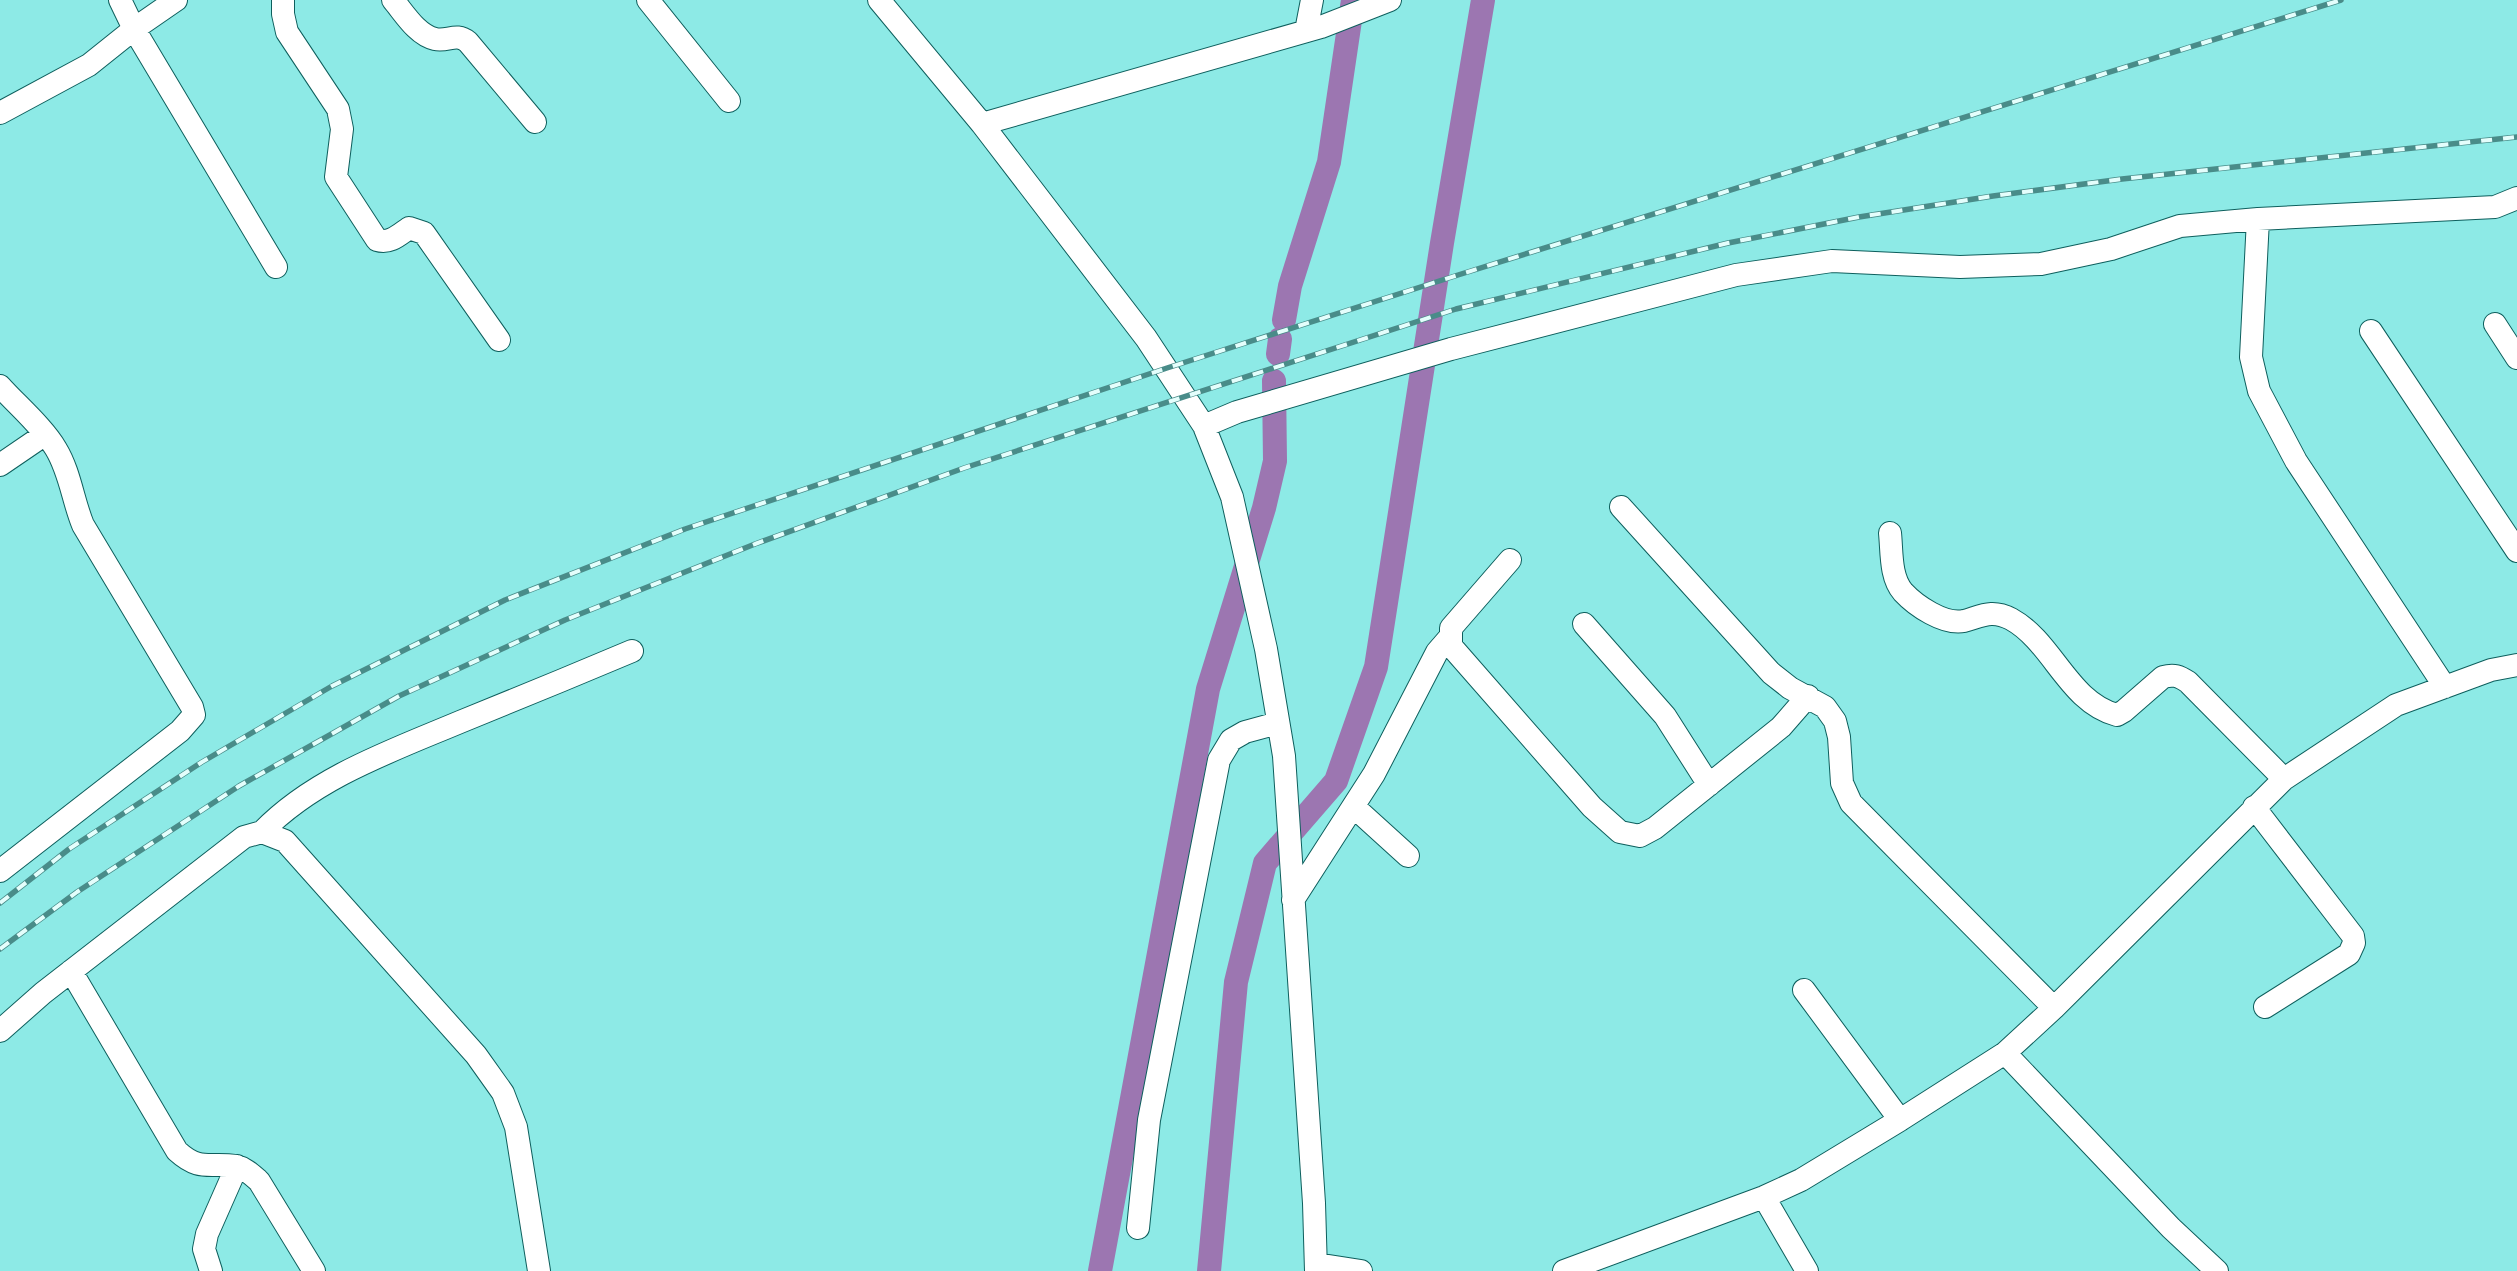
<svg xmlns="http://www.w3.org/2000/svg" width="2517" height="1271" font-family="Mulish,sans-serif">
<rect width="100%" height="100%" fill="#8deae6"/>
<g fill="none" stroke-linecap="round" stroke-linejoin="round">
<path stroke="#9c76b1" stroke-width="24" d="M1284,320L1290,286L1329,162L1353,0
M1278,354L1280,339
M1100,1271L1208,689L1264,508L1275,461L1274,381
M1209,1271L1236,982L1265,863L1336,781L1376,667L1442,243L1483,0"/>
<g stroke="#0e5f5d" stroke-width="24">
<path id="minor" d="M120,0L134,29L176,0
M283,0V14L287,32L338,109L342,129L336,177L377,240C390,244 399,235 409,228L424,233L499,340
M393,0C404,13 417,35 435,39C448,42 456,32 468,42L535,122
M648,0L729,101
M879,0L982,124L1146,338L1204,426L1232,497L1266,649L1284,756L1314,1203L1316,1271
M1306,31L1312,0
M0,113L89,65L134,29L276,267
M982,124L1321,27L1390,0
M2258,219L2495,207L2517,198
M2495,324L2517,358
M2371,331L2517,551
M0,386C17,405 43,427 56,449C70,472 73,501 83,525L192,707L194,715L180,731L0,871
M1204,426L1237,412L1451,349L1736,275L1832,261L1960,267L2041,264L2111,249L2180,226L2258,219L2251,357L2259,391L2296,461L2445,687
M0,465L44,435
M1621,507L1771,673L1790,688L1825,707L1835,721L1839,737L1842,783L1851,803L2054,1008
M1890,533C1892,552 1890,577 1903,592C1916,606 1944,625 1964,621C1982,616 1992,609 2011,619C2053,642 2068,702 2117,715L2124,711L2163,677C2174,674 2179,676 2188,682L2284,779
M1510,560L1451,628V646L1592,807L1620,832L1640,836L1655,828L1781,727L1808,696
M1584,624L1665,716L1709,785
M1354,807L1408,856
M2254,807L2353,936L2354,943L2349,954L2265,1007
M262,832C314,778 391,751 460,722C517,699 575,675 632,651
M1293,900L1374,774L1437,652L1450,637
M71,971L177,1151C200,1172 209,1162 236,1166C245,1168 252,1175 259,1181L314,1271
M1804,990L1900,1120
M0,1031L43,993L244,837L262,832L285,841L476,1055L503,1093L516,1127L539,1271
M2005,1053L2171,1228L2217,1271
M1764,1197L1807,1271
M1138,1228L1149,1120L1219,760L1231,740L1245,732L1278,723
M1316,1264L1361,1271
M211,1271L204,1249L207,1234L237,1166
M1564,1271L1764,1197L1801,1180L1900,1120L2005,1053L2054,1008L2284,779L2396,705L2491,670L2517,665"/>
</g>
<use href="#minor" stroke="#fff" stroke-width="22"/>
<g stroke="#498c89" stroke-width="5.5">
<path id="rail" d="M0,903L69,849L202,762L332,686L505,600L685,529L1167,368L1458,275L2341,0
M0,949L77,892L239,786L399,696L565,620L755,544L964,468L1456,309L1728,243L1859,217L1993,196L2122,179L2517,137"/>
</g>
<use href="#rail" stroke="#e4fefc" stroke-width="4" stroke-dasharray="11" stroke-linecap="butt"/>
</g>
</svg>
